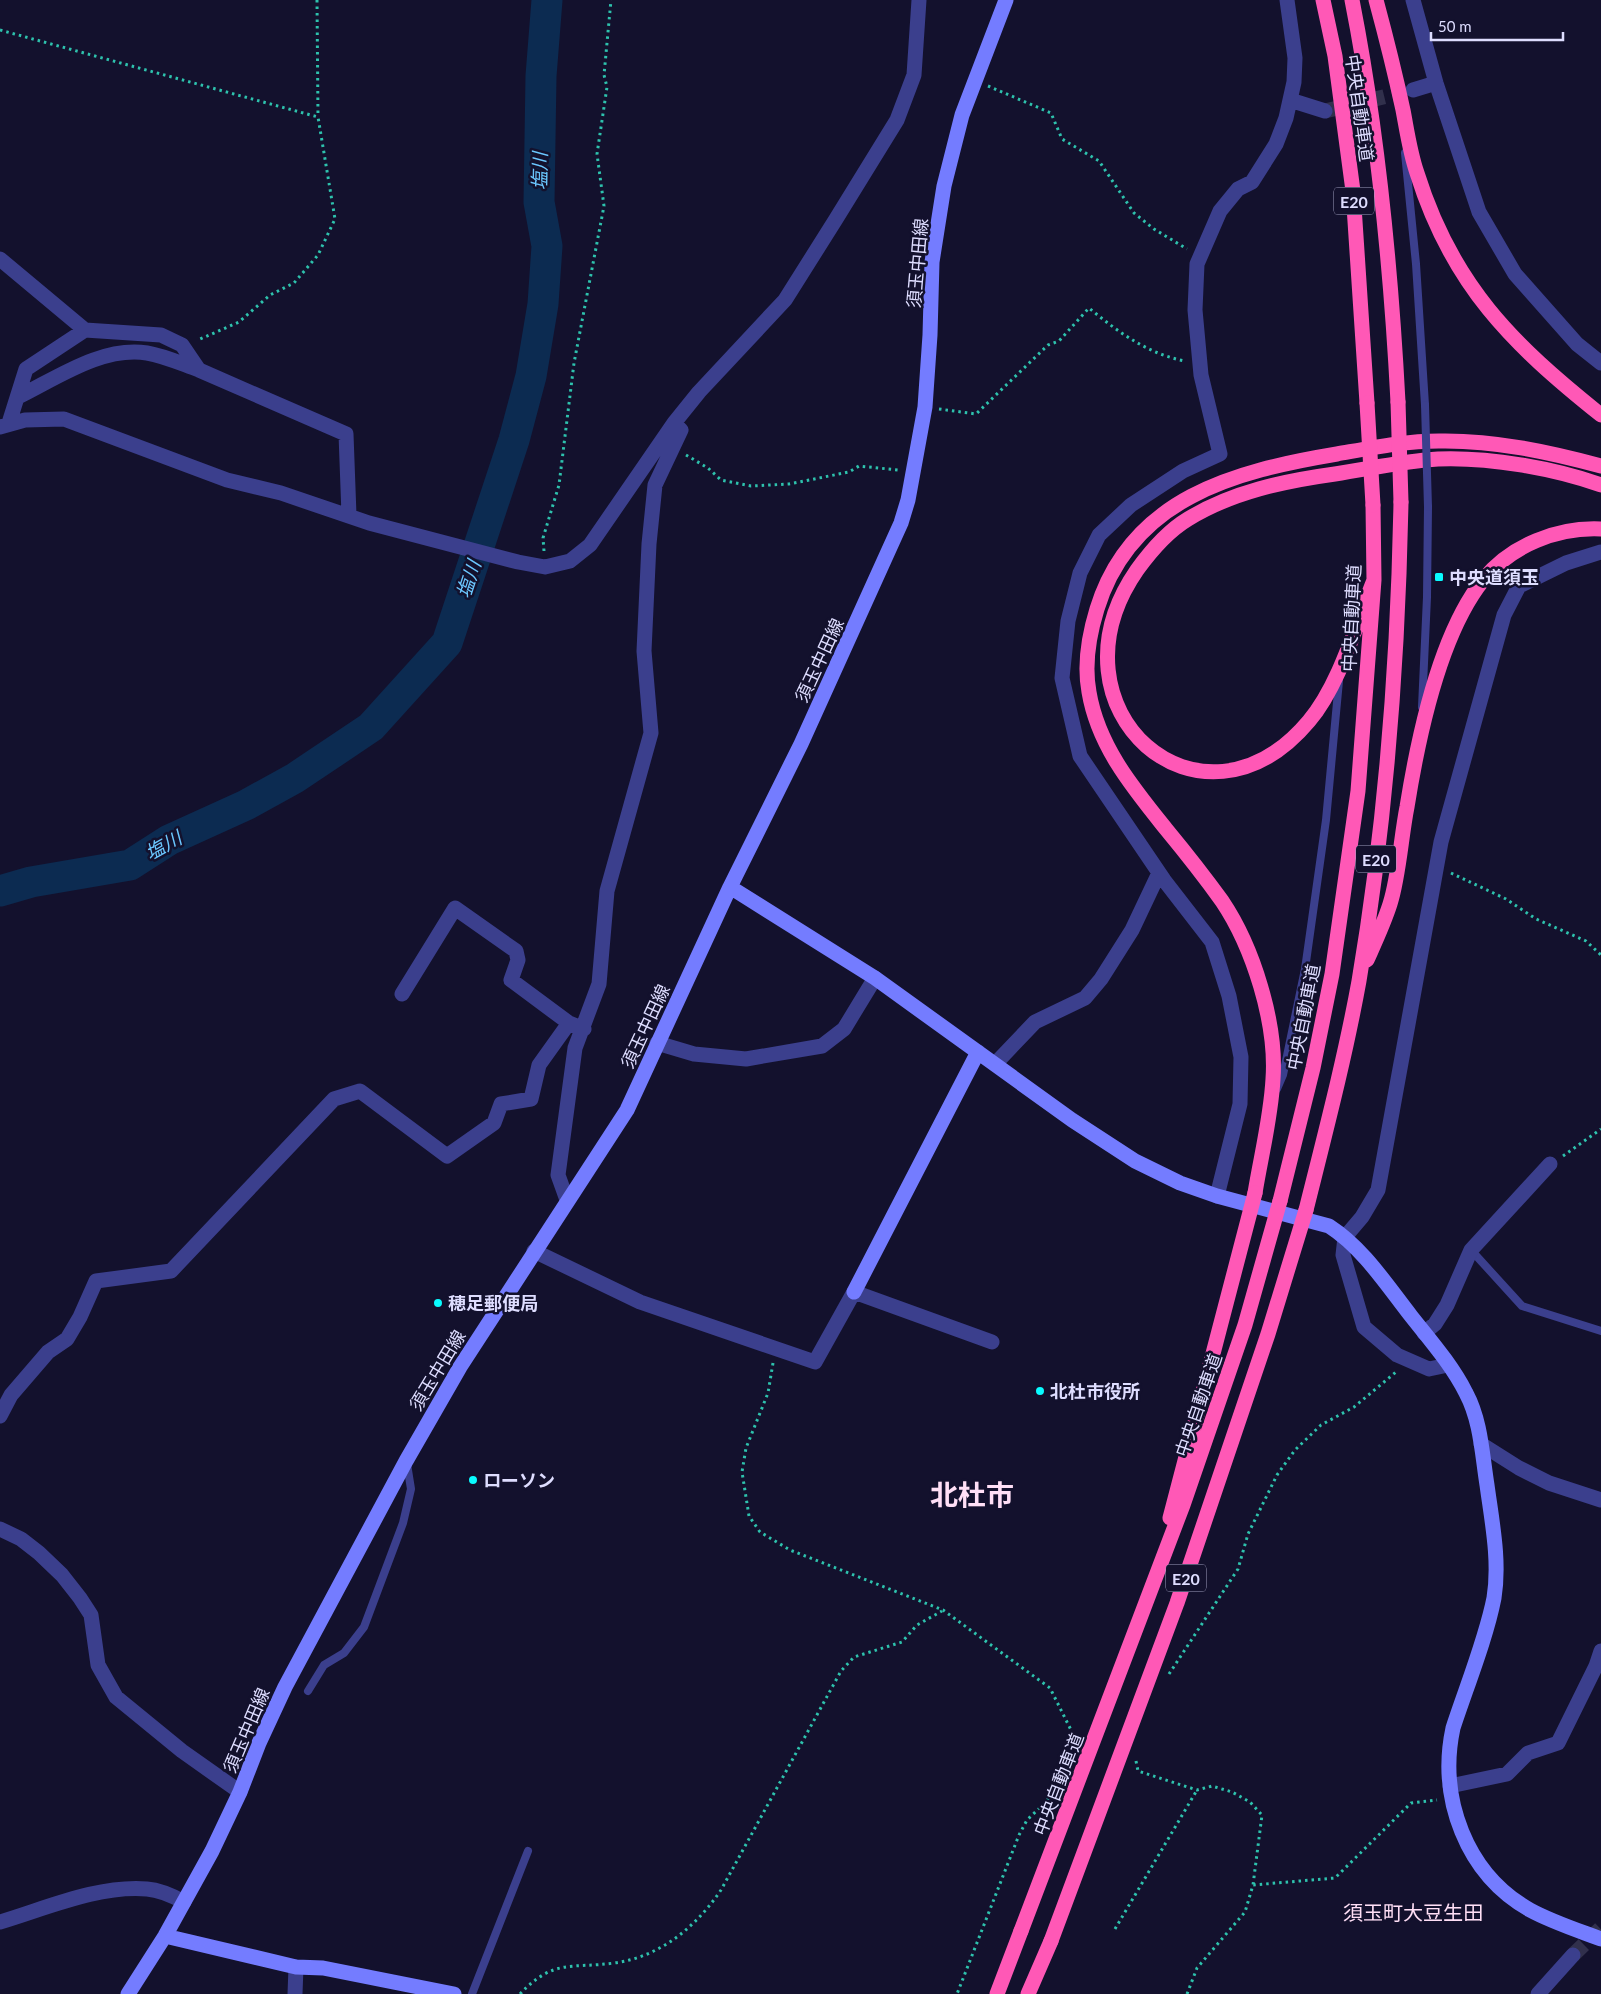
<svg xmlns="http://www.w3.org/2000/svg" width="1601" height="1994" font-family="Lato,'Noto Sans JP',sans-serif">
<rect width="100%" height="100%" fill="#13112d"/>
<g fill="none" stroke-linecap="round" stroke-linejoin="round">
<path stroke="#0c2b51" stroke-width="31" d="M0,891L31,882L130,865L169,840L246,805L295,778L371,727L447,643L514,440L531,376L543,304L547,246L539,202L541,76L547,0"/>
<path stroke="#31304c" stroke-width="15" stroke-dasharray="15 8" stroke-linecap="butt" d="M1325,111L1412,90
M1573,1955L1601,1928"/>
<path stroke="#2ec2ad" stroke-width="3" stroke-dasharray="2.5 4" stroke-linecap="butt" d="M317,0L318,117
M0,30L318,117L335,219L318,255L294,283L270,295L239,322L198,340
M988,86L1051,113L1062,139L1099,161L1134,213L1154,229L1187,249
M939,409L976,414L1048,345L1059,341L1089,308C1118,332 1148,354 1185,361
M686,455L708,468L721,480L751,486L789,484L849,472L859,466L898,470
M544,551L543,538L559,485L574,363L604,206L597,154L607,87L604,75L611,0
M1451,873L1506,899L1536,919L1586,941L1601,955
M1563,1156L1601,1129
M773,1363L768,1393L746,1448L742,1472L749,1516L760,1532L790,1550L943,1610L1050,1688L1074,1736L1047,1801L1027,1820L1019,1835L957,1994
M1169,1674L1238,1569L1248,1534L1277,1475L1295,1450L1321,1425L1354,1407L1396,1372
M1136,1761L1138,1771L1197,1790L1212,1786L1232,1792L1250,1802L1262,1815L1253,1885
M1115,1929L1197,1790
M520,1994C554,1958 572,1969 614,1963C660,1957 696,1927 721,1890L841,1671L854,1657L902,1642L917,1625L942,1611
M1187,1994L1197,1968L1245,1912L1253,1885L1335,1878L1411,1803L1437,1800"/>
<path stroke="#3b3f8d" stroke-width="8" d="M1405,153L1416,264L1425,405
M1422,707L1427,597L1428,507
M1277,1089L1283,1075L1305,969L1326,820L1339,681
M1471,1250L1522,1306L1601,1331
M308,1691L324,1665L344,1653L364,1627L403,1523L411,1489L407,1464
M472,1994L528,1851"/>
<path stroke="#3b3f8d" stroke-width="15" d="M1413,0L1436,83L1479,212L1515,274L1577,344L1601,363
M1413,90L1436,83
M1290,100L1325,111
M0,259L85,330L161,335L182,345L199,370L346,434L349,515
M18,397C57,378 102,346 147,353C165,356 182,364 199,370
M9,423L26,369L85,330
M0,427L25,420L64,419L227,480L281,493L369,523L518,562L545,567L570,561L590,545L674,423L699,392L785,300L836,219L897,120L914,75L919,0
M402,994L455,908L516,951L518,960L511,980L569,1023
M657,1043L694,1054L746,1059L822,1046L844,1029L875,978
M995,1064L1035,1022L1085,998L1101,979L1132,930L1159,873
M1217,1196L1240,1104L1241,1057L1229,996L1212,942L1164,880L1080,756L1062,678L1068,621L1080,573L1099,535L1131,505L1183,471L1220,454L1201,375L1195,310L1197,264L1220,211L1238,189L1252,182L1276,144L1286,118L1294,82L1295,58L1287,0
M567,1200L558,1175L575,1048L599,984L607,891L651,733L644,651L649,544L655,485L681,430L674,423
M534,1251L640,1302L815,1362L854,1292L992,1342
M1424,1333L1435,1324L1447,1305L1471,1250L1550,1164
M1448,1365L1429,1369L1397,1355L1364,1327L1343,1255L1345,1237L1362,1217L1378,1190L1441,842L1504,615L1519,586L1566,563L1601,552
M0,1416L11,1395L48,1352L67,1339L80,1317L96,1281L171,1271L334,1099L360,1091L447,1156L494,1123L501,1104L531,1099L539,1065L569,1023L584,1029
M1481,1444L1519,1468L1549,1483L1601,1500
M0,1529L21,1539L39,1553L62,1575L80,1598L91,1615L98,1665L116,1697L182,1751L240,1792
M1450,1786L1507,1774L1528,1753L1558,1743L1596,1666L1601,1651
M0,1922C47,1908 98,1885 147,1889C160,1890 173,1896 184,1902
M295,1994L296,1967
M1538,1994L1573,1955"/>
<path stroke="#747cff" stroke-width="15" d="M730,887L875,978L1072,1120L1135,1161L1180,1183L1217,1196L1329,1226C1363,1248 1386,1284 1411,1316C1430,1340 1452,1365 1466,1393C1481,1421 1482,1454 1487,1485C1492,1522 1500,1561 1494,1598C1486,1639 1466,1688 1453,1728C1438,1798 1466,1874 1530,1910C1552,1922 1577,1930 1601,1939
M854,1292L978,1052
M165,1936L296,1967L323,1968L454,1994
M128,1994L165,1936L212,1851L240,1792L259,1743L285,1687L406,1461L460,1367L627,1110L730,887L801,744L901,523L908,500L925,407L930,335L932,262L944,186L962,115L1006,0"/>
<path stroke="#ff58b6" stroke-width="15" d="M1323,0L1335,56L1353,191L1367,403
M1352,0C1378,132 1391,268 1398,402
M1376,0C1386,37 1395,73 1403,110C1407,131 1410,153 1417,173C1452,285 1512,344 1601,415
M1374,580C1356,624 1340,684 1309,721C1201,850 1041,709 1137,570C1150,552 1168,531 1188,519C1232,492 1284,481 1335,474C1369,469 1403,461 1438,459C1489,457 1553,468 1601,485
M1367,960C1375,942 1384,923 1390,904C1399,876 1401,837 1407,807C1418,738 1439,635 1483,580C1511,545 1558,527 1601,529
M1255,1193C1261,1156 1271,1117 1273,1079C1277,1023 1253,947 1222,901C1204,876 1185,852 1166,829C1133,788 1098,746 1089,692C1084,665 1089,635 1097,609C1131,498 1235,471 1337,454C1371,448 1405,441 1439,441C1494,440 1549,452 1601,466
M1280,1201L1313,1068L1332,974L1358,791L1374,580L1373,505
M1306,1210C1325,1134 1345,1058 1359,981C1386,822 1398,663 1401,502
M997,1994L1021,1931
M1028,1994L1051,1941"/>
<path stroke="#3b3f8d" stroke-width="8" d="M1425,405L1428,507"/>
<path stroke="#ff58b6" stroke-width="15" d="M1398,402L1401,502
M1367,403L1373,505
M1170,1518L1255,1193
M1021,1931L1183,1505L1245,1325L1280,1201
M1051,1941L1177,1603L1268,1334L1306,1210"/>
</g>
<g fill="#09fbff" stroke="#13112d" stroke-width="2">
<rect x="1434" y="572" width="10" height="10" rx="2.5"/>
<circle cx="438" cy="1303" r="5"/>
<circle cx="1040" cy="1391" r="5"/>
<circle cx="473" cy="1480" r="5"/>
</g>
<g text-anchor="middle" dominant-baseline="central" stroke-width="5" stroke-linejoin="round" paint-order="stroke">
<g fill="#13112d" stroke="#a1a0c0" stroke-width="1">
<rect x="1334" y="187.5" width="40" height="27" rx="4"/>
<rect x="1356" y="845.5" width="40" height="27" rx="4"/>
<rect x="1166" y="1564.5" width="40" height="27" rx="4"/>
</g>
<g font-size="16" font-weight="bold" fill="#deddff">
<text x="1354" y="201">E20</text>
<text x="1376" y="859">E20</text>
<text x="1186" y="1578">E20</text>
</g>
<g font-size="18" fill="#deddff" stroke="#13112d">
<text transform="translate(1360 108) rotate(82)">中央自動車道</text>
<text transform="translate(917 263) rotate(-85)">須玉中田線</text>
<text transform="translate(1351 618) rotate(-87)">中央自動車道</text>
<text transform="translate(819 660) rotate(-65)">須玉中田線</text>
<text transform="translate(1303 1017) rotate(-79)">中央自動車道</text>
<text transform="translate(645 1026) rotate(-65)">須玉中田線</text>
<text transform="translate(437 1370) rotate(-59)">須玉中田線</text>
<text transform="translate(1198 1405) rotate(-71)">中央自動車道</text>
<text transform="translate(246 1730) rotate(-67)">須玉中田線</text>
<text transform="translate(1058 1784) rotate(-69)">中央自動車道</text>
</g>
<g font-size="18" font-weight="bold" fill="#deddff" stroke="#13112d" text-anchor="start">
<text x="1449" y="577">中央道須玉</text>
<text x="448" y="1303">穂足郵便局</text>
<text x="1050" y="1391">北杜市役所</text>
<text x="483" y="1480">ローソン</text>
</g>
<g font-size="19" font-style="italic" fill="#6bc7ff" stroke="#13112d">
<text transform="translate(539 171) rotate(-89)">塩川</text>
<text transform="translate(468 579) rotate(-72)">塩川</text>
<text transform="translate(163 845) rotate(-29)">塩川</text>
</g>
<g font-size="20" fill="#ffdff6" stroke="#13112d">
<text x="1413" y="1912">須玉町大豆生田</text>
</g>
<g font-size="28" font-weight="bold" fill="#ffdff6" stroke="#13112d">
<text x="972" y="1494">北杜市</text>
</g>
</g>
<path d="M1431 32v8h132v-8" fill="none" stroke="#deddff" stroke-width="2.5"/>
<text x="1438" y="32" font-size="15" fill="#deddff" stroke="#13112d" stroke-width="4" paint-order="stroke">50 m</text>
</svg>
